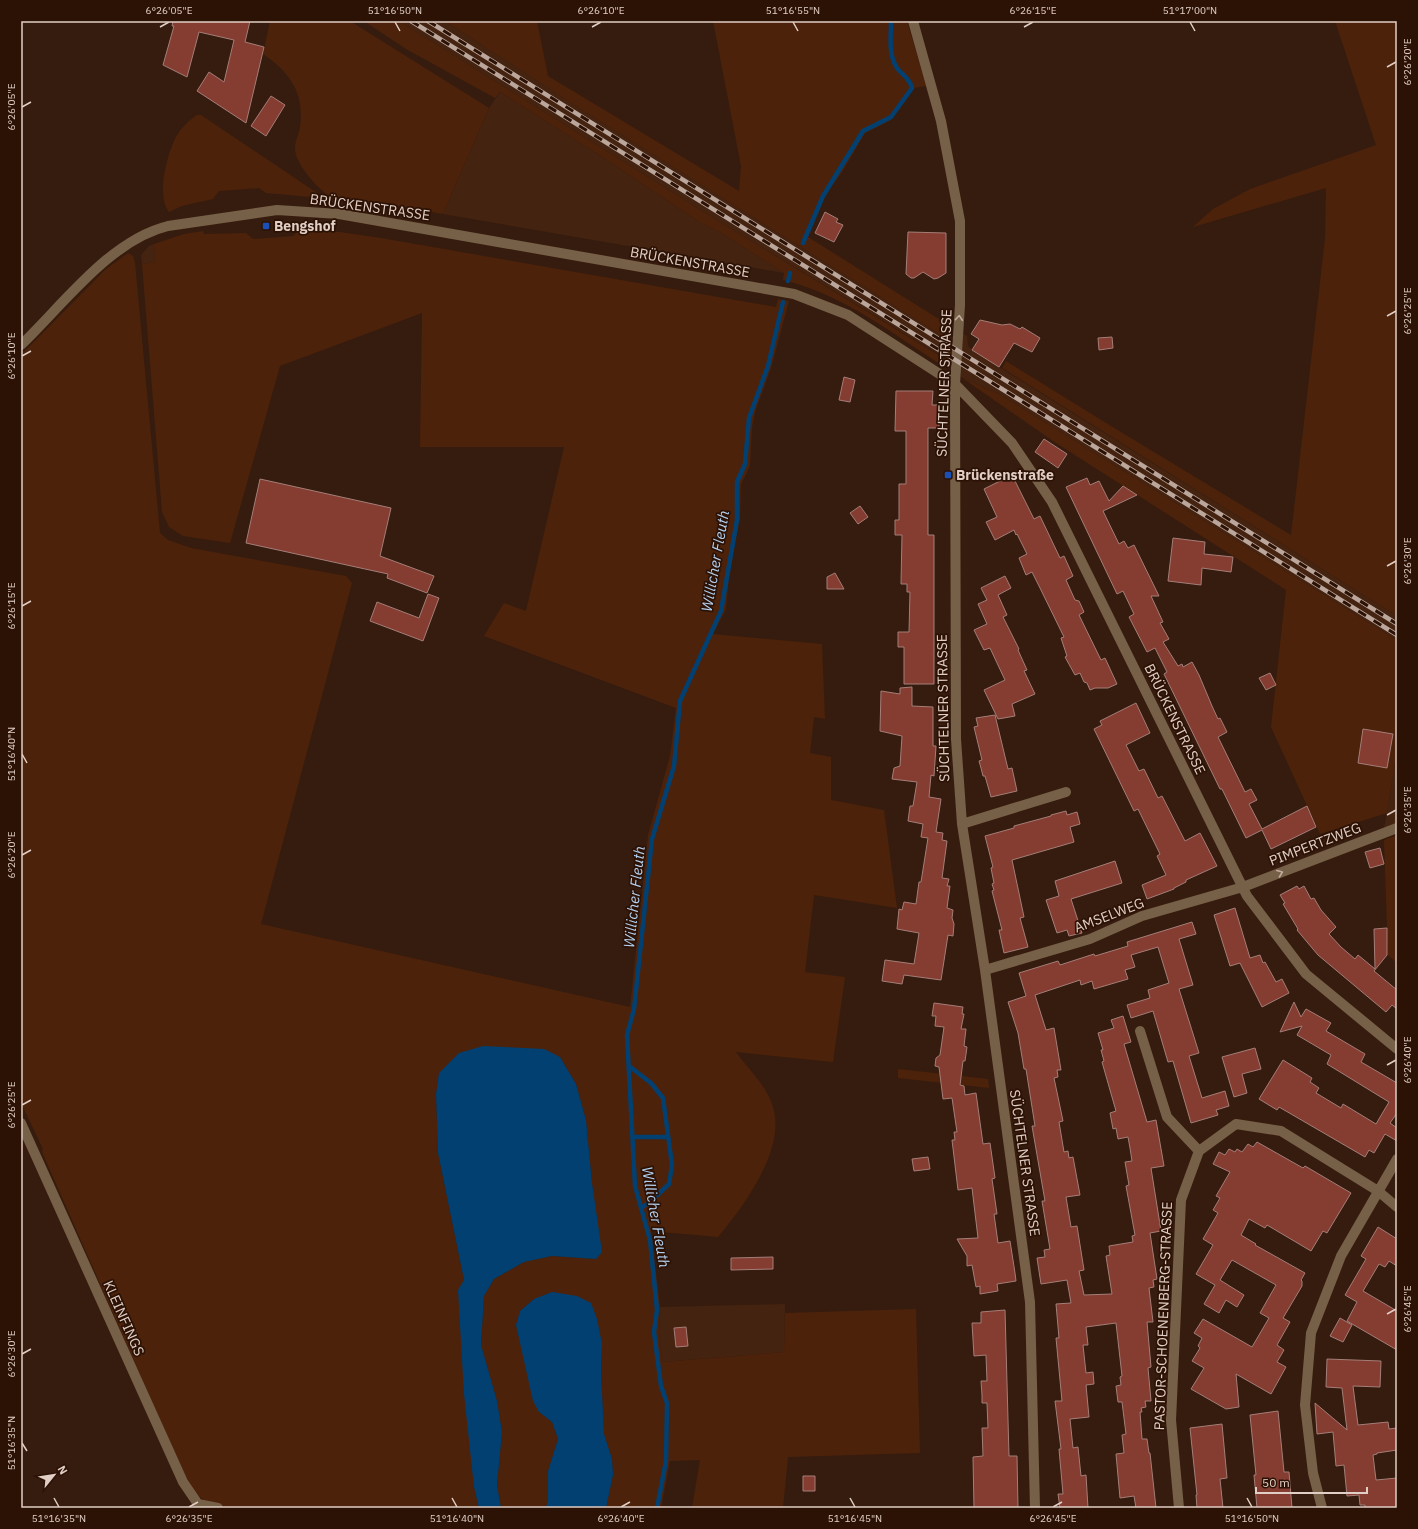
<svg xmlns="http://www.w3.org/2000/svg" width="1418" height="1529" font-family="'IBM Plex Sans',sans-serif">
<rect width="100%" height="100%" fill="#361c0e"/>
<path fill="#442311" d="M399,21H445L579,108L949,340L961,347L962,333L967,336L968,346L972,350L1397,616V640L999,394L961,377V368L725,225Z
M500,92L607,160L699,222L721,233L784,273L443,214L489,108Z
M154,244L155,262L142,264L141,255L149,246Z
M1397,750V823L1384,828L1387,813Z
M785,1304L784,1352L662,1362L659,1331L660,1307Z"/>
<path fill="#4c220b" d="M270,21H350L489,108L443,214C415,209 387,203 359,200C352,199 341,202 335,199C321,194 294,163 295,148C295,141 299,134 300,127C305,94 290,72 263,54Z
M364,21H399L725,225L948,361L945,367C894,335 843,294 783,280L784,273L721,233L699,222L607,160L500,92L495,98L406,49Z
M445,21H537L548,76L739,191L741,166L713,21H907L926,86L914,88L891,120L865,133L842,172L825,195L808,237L950,326L949,340L579,108Z
M1335,21H1397V616L1002,368L1006,361L1111,426L1291,535L1325,239L1326,188L1193,227L1213,209L1250,189L1376,145Z
M197,115H201L326,199L317,200L311,197L266,193L259,188L219,191L213,199L182,206L169,212C156,196 167,154 176,137C181,128 189,120 197,115Z
M299,230L340,232L381,238L776,307L778,299L789,301L771,368L755,412L752,427L750,466L741,484L740,519L730,565L726,609L713,634L822,644L825,719L814,717L810,753L831,757V800L884,810L897,908L814,895L805,972L845,977L833,1062L736,1052C748,1069 765,1084 772,1104C788,1147 744,1206 718,1237L651,1231L660,1307L659,1331L662,1362L784,1352L785,1313L916,1309L920,1453L788,1457L783,1508H692L700,1460L670,1461L661,1508H606L613,1475L612,1459L604,1434L601,1372L602,1344L534,1299L520,1311L516,1325L539,1412L552,1422L558,1439L548,1471V1499L546,1508H501L497,1485L502,1432L497,1401L481,1345L484,1296L494,1279L524,1262L552,1256L596,1259L592,1183L586,1120L576,1084L560,1057L459,1053L439,1073L436,1094L438,1153L464,1280L474,1487L479,1508H229C209,1504 200,1501 188,1483L42,1152L43,1149L21,1103V355L106,269L128,253L133,256L135,263L160,533L168,540L191,548L346,576L352,583L261,924L630,1007L648,835L670,756L676,708L484,636L504,603L526,611L564,447H420L422,313L280,366L230,543L183,536L169,527L162,512L142,264L155,262L154,244L184,234L203,231L204,234L246,233L253,239L293,236Z
M961,377L999,394L1397,640V750L1387,813L1320,834L1271,727L1286,590L1053,441Z
M1397,835V963L1388,955L1384,840Z
M898,1069L988,1079L989,1088L898,1078Z"/>
<path fill="#024072" d="M483,1046L544,1049L560,1057L576,1084L586,1120L592,1183L602,1252L596,1259L552,1256L524,1262L494,1279L484,1296L481,1345L497,1401L502,1432L497,1485L501,1508H479L474,1487L464,1394L458,1290L464,1280L438,1153L436,1094L439,1073L459,1053Z
M552,1292L577,1296L591,1303L597,1319L602,1344L601,1372L604,1434L612,1459L613,1475L606,1508H546L548,1499V1471L558,1439L552,1422L539,1412L533,1401L516,1325L520,1311L534,1299Z"/>
<g fill="none" stroke-linecap="round" stroke-linejoin="round">
<path stroke="#024072" stroke-width="4.5" d="M803,243L823,196L863,131L891,117L912,88C909,77 903,76 897,68C888,55 891,36 891,21
M788,281L790,273
M629,1066L651,1083L663,1098L672,1165L669,1184L651,1201L641,1208
M633,1137H668
M657,1508L666,1461L667,1403L661,1386L654,1332L657,1310L650,1240L635,1186L627,1035L634,1009L652,839L674,766L680,701L721,611L737,520V482L745,464L749,418L768,366L783,302"/>
</g>
<path fill="#853c31" stroke="#a47e78" d="M173,21H250L245,42L264,47L246,123L197,91L209,72L224,82L234,40L199,32L187,77L163,65L174,26H172Z
M271,96L285,105L266,136L251,126Z
M825,212L838,219L836,222L843,225L834,242L815,233Z
M908,232L946,233V273L938,278L934,279L923,272L914,278H911L906,274Z
M980,320L1002,325L1010,324L1020,329L1022,327L1040,338L1032,352L1014,343L999,367L972,350L979,339L971,334Z
M1112,337L1113,348L1099,350L1098,338Z
M844,377L855,380L850,402L839,400Z
M896,391H933L932,405H939V428H928V535H934V684H904V647H898V632H909L910,592H907V584H901L902,535H895V520H899V484H906V431H895Z
M1044,439L1067,454L1058,468L1035,452Z
M1012,475L1034,519L1040,516L1060,558L1064,556L1073,576L1066,580L1075,600L1079,601L1084,612L1079,615L1101,660L1105,658L1117,684L1108,688H1095L1090,690L1087,683L1084,682L1080,673L1075,675L1065,657L1067,656L1061,638L1064,637L1040,588L1032,572L1026,575L1019,558L1027,554L1017,534L1016,535L1014,530L995,540L986,522L997,517L984,489Z
M1087,478L1090,485L1099,481L1109,501L1123,486L1137,495L1103,511L1119,544L1124,541L1128,548L1134,545L1159,596H1151L1163,622L1160,623L1169,639L1163,642L1178,666L1182,664L1183,667L1192,662L1199,675L1212,706L1218,719L1220,718L1227,732L1218,737L1245,792L1251,789L1257,800L1249,804L1262,829L1307,806L1316,827L1271,849L1262,830L1246,838L1222,789H1220L1164,674L1167,672L1155,648L1147,652L1129,617L1134,614L1123,591L1117,594L1066,487Z
M260,479L391,508L380,556L434,576L427,593L387,578L388,574L246,543Z
M860,506L868,517L858,524L850,513Z
M1173,538L1205,542L1204,554L1233,557L1231,572L1202,568L1201,585L1168,581Z
M835,573L844,589H827V577Z
M1005,576L1011,588L998,595L1007,615L1003,617L1019,649L1018,650L1027,670L1024,671L1035,694L1012,704L1015,716L998,719L984,690L1005,680L990,648L984,650L974,630L987,624L978,604L987,600L981,588Z
M428,594L439,598L423,641L370,621L377,602L419,618Z
M1270,673L1276,685L1266,690L1259,678Z
M912,687V706L933,707V746H936L934,776L931,775L929,797L941,799L936,832L943,833L942,840L947,841L942,878L949,879L947,886H950L947,908L953,910L952,918L954,924L953,936L948,935L941,980L904,975L902,984L882,981L885,960L914,964L919,933L897,929L899,909L902,910L904,902L916,904L919,882H921L928,838L921,837L923,824L908,821L910,806H913L917,782L892,779L894,768L900,766L902,736L880,731L881,691L900,694V688Z
M1136,703L1150,733L1126,745L1139,771L1144,769L1158,798L1162,796L1185,841L1200,833L1217,866L1186,880V882L1174,888V889L1147,899L1142,885L1166,875L1157,856L1160,854L1138,809L1134,811L1094,729L1102,725L1100,721Z
M995,715L1008,769L1012,768L1017,791L991,797L985,776H983L981,768L979,761L982,760L974,727L978,726L976,718Z
M1363,729L1393,734L1387,768L1358,763Z
M1066,811L1067,815L1077,812L1080,824L1070,827L1074,842L1012,860L1024,917L1020,918L1028,947L1004,953L999,930H1002L992,891L994,890L992,884L994,883L991,868L993,867L985,836L1014,828V826L1051,816V815Z
M1380,848L1384,864L1370,868L1365,852Z
M1115,861L1122,883L1071,899L1082,933L1069,936L1067,930L1057,933L1046,900L1059,896L1055,881Z
M1297,886L1299,889L1304,886L1311,899L1314,898L1321,910L1336,927L1329,934L1341,947L1355,959L1358,955L1375,969L1374,929L1387,928V955L1374,971L1397,990V1009L1392,1005L1386,1012L1318,955L1297,930L1298,929L1283,904L1285,903L1280,895Z
M1235,908L1250,958L1260,955L1263,963L1265,962L1276,982L1282,979L1289,993L1262,1007L1240,963L1230,966L1214,915Z
M1192,922L1196,934L1179,939L1193,985L1179,989L1199,1053L1189,1056L1202,1098L1225,1091L1229,1106L1216,1110L1218,1115L1191,1123L1173,1061L1168,1062L1153,1011L1131,1018L1127,1005L1150,998L1148,990L1169,983L1158,947L1131,955L1135,967L1125,970L1128,979L1094,989L1092,981L1081,985L1080,980L1035,995L1046,1030L1054,1028L1061,1070H1057L1058,1077L1054,1078L1063,1121L1059,1122L1064,1152L1068,1151L1069,1158L1073,1157L1080,1195L1066,1197L1071,1227L1077,1226L1084,1270L1079,1271L1084,1295L1112,1294L1106,1256L1110,1255L1109,1246L1133,1242L1132,1236L1135,1235L1126,1186L1129,1185L1125,1162L1132,1161L1130,1148L1128,1137L1118,1139L1116,1128L1113,1129L1110,1113L1116,1111L1102,1062L1104,1061L1101,1050H1103L1098,1033L1114,1028L1111,1020L1123,1016L1131,1042L1124,1044L1147,1122L1156,1120L1164,1166L1151,1168L1161,1231L1150,1233L1157,1279L1153,1280L1154,1287L1149,1288L1153,1322H1147L1151,1367L1148,1368L1151,1401H1145L1146,1407L1141,1408L1142,1412H1140L1142,1439H1147L1149,1453H1150L1156,1508H1136L1134,1496L1120,1498L1116,1454L1124,1453L1122,1435L1126,1434L1122,1402H1118L1116,1386L1121,1385L1120,1377L1122,1376L1116,1323L1086,1327L1088,1345H1083L1086,1373L1093,1372L1094,1384L1086,1385L1089,1417L1070,1419L1073,1448L1078,1447L1081,1476L1086,1475L1088,1508H1060L1058,1494H1063L1059,1449H1061L1055,1401H1062L1056,1338H1059L1056,1304L1071,1303L1067,1280L1041,1284L1037,1258L1045,1257L1044,1250L1050,1249L1042,1201H1045L1032,1126H1035L1026,1069H1024L1018,1033L1008,1002L1026,996L1019,973L1058,961L1060,965L1094,954L1095,956L1128,946L1127,942Z
M1294,1002L1301,1017L1306,1009L1331,1023L1326,1031L1365,1054L1361,1062L1397,1083V1113L1390,1123L1397,1128V1141L1385,1134L1374,1153L1369,1150L1365,1157L1279,1107L1277,1110L1259,1099L1283,1060L1312,1078L1310,1082L1319,1088L1316,1093L1341,1108L1343,1104L1376,1124L1389,1102L1327,1064L1331,1055L1297,1035L1302,1026L1280,1032Z
M934,1003L963,1007L962,1014H964L961,1029H966L964,1046L967,1047L965,1061H963L960,1085L964,1086L965,1095L976,1093L983,1144L990,1143L995,1178L992,1179L997,1214H994L998,1243L1010,1241L1015,1273L1016,1281L997,1284L998,1291L980,1294V1286L976,1287L972,1265L967,1266V1256L957,1239L978,1238L972,1188L958,1190L952,1140H955L954,1132H957L952,1098L943,1099L939,1067L935,1066L936,1058L940,1055L944,1027L935,1026L936,1016H932Z
M1255,1048L1261,1069L1242,1074L1247,1093L1234,1097L1222,1057Z
M1257,1142L1303,1168L1305,1166L1351,1193L1327,1233L1323,1231L1311,1251L1267,1225L1265,1228L1249,1219L1241,1235L1256,1244L1255,1245L1305,1273L1301,1280L1302,1281V1286L1283,1318L1290,1322L1277,1345L1284,1350L1277,1362L1286,1367L1271,1394L1236,1374L1239,1407L1226,1409L1191,1389L1204,1368L1192,1361L1200,1348L1198,1346L1202,1338L1194,1333L1203,1319L1252,1347L1269,1318L1260,1313L1276,1285L1232,1260L1220,1280L1244,1295L1237,1307L1226,1300L1219,1313L1204,1304L1215,1285L1196,1274L1213,1245L1203,1239L1218,1213L1213,1210L1220,1198L1216,1196L1230,1172L1213,1164L1219,1152L1225,1155L1229,1149L1235,1152L1237,1149L1242,1152L1248,1144L1253,1147Z
M928,1157L930,1169L914,1171L912,1159Z
M1378,1227L1397,1239V1266L1389,1261L1385,1267L1379,1264L1363,1291L1397,1311V1350L1347,1321L1357,1302L1345,1295L1366,1259L1361,1256Z
M773,1257V1269L731,1270V1258Z
M1005,1310L1009,1456H1017L1018,1508H974L973,1457L983,1456L982,1428H988L987,1403H982V1395L981,1381H987L986,1355L974,1356L972,1323H981V1312Z
M1340,1318L1352,1325L1343,1342L1330,1336Z
M686,1327L688,1346L676,1347L674,1328Z
M1327,1359L1381,1361L1380,1387L1353,1386L1358,1425L1388,1422L1389,1429L1397,1428V1450L1377,1453V1454L1373,1455L1376,1480L1397,1478V1508H1365V1505H1360L1359,1495L1347,1496L1344,1465L1336,1466L1333,1432L1317,1434L1315,1403L1347,1430L1342,1388L1326,1387Z
M1278,1411L1284,1472H1289L1292,1508H1257L1254,1475H1256L1250,1415Z
M1222,1424L1227,1478L1220,1479L1223,1508H1197L1196,1495H1197L1190,1428Z
M803,1476H815V1491H803Z"/>
<g fill="none" stroke-linecap="round" stroke-linejoin="round">
<path stroke="#776048" stroke-width="10" d="M913,21L941,121L960,221V305L955,384L956,739L962,824L985,970L1030,1302L1035,1508
M21,345C63,305 110,240 168,226L277,210L339,214L794,294L848,315L955,384L1012,443L1052,502L1247,896L1306,974L1397,1049
M962,824L1066,792
M985,970L1090,939L1142,916L1243,887L1397,828
M1140,1031L1167,1117L1199,1151
M21,1123L183,1482L198,1504L218,1508
M1179,1508L1171,1420L1181,1200L1199,1151L1236,1124L1281,1131L1378,1191L1397,1207
M1322,1508L1313,1473L1305,1405L1311,1333L1341,1256L1397,1159"/>
<g stroke="#bba69c" stroke-width="4.5">
<path id="rail" d="M411,21L1397,635
M428,21L1397,624"/>
</g>
<use href="#rail" stroke="#2c1205" stroke-width="3" stroke-dasharray="9" stroke-linecap="butt"/>
</g>
<defs><path id="oneway-chevron" d="M-2-3.5L2.5 0L-2 3.5" fill="none" stroke-width="1.6" stroke-linecap="round" stroke-linejoin="round"/></defs>
<g stroke="#c1ada0">
<use href="#oneway-chevron" transform="translate(959 318) rotate(-85)"/>
<use href="#oneway-chevron" transform="translate(1280 873) rotate(-21)"/>
</g>
<path fill="none" stroke="#e1cec5" stroke-width="1.5" d="M395,22L400,31M793,22L798,31M1190,22L1195,31M160,27L169,22M592,27L601,22M1024,27L1033,22M1387,67L1396,62M22,107L31,102M1387,316L1396,311M22,356L31,351M1387,566L1396,561M22,606L31,601M22,754L27,763M1387,815L1396,810M22,855L31,850M1387,1065L1396,1060M22,1105L31,1100M1387,1314L1396,1309M22,1354L31,1349M22,1443L27,1451M54,1498L59,1507M452,1498L457,1507M850,1498L855,1507M1247,1498L1252,1507M189,1507L198,1502M621,1507L630,1502M1053,1507L1062,1502"/>
<g fill="#1a4fb4" stroke="#2c1205" stroke-width="1.5">
<rect x="262" y="222" width="8" height="8" rx="2"/>
<rect x="944" y="471" width="8" height="8" rx="2"/>
</g>
<g text-anchor="middle" dominant-baseline="central" stroke-width="3.5" stroke-linejoin="round" paint-order="stroke">
<g font-size="14" fill="#e1cec5" stroke="#2c1205">
<text transform="translate(370 207) rotate(8)">BRÜCKENSTRASSE</text>
<text transform="translate(690 262) rotate(10)">BRÜCKENSTRASSE</text>
<text transform="translate(944 383) rotate(-88)">SÜCHTELNER STRASSE</text>
<text transform="translate(943 708) rotate(-91)">SÜCHTELNER STRASSE</text>
<text transform="translate(1175 719) rotate(64)">BRÜCKENSTRASSE</text>
<text transform="translate(1315 844) rotate(-21)">PIMPERTZWEG</text>
<text transform="translate(1109 915) rotate(-21)">AMSELWEG</text>
<text transform="translate(1025 1163) rotate(82)">SÜCHTELNER STRASSE</text>
<text transform="translate(1163 1316) rotate(-88)">PASTOR-SCHOENENBERG-STRASSE</text>
<text transform="translate(124 1318) rotate(66)">KLEINFINGS</text>
</g>
<g font-size="14" font-weight="bold" fill="#e1cec5" stroke="#2c1205" text-anchor="start">
<text x="274" y="226">Bengshof</text>
<text x="956" y="475">Brückenstraße</text>
</g>
<g font-size="15" font-style="italic" fill="#b3d0ef" stroke="#2c1205">
<text transform="translate(715 561) rotate(-80)">Willicher Fleuth</text>
<text transform="translate(634 897) rotate(-84)">Willicher Fleuth</text>
<text transform="translate(656 1217) rotate(80)">Willicher Fleuth</text>
</g>
</g>
<rect width="1418" height="1529" fill="none" stroke="#2c1205" stroke-width="44"/>
<g transform="translate(54 1475) rotate(60)" stroke="#2c1205" stroke-width="3" paint-order="stroke">
<path d="M0-3L7 15L0 10L-7 15Z" fill="#e1cec5"/>
<text y="-6" font-size="11" font-weight="bold" text-anchor="middle" fill="#e1cec5">N</text>
</g>
<path d="M1256 1487v6h111v-6" fill="none" stroke="#e1cec5" stroke-width="2"/>
<text x="1262" y="1487" font-size="12" fill="#e1cec5" stroke="#2c1205" stroke-width="3" paint-order="stroke">50 m</text>
<rect x="22" y="22" width="1374" height="1485" fill="none" stroke="#e1cec5" stroke-width="1.5"/>
<g font-size="10" text-anchor="middle" fill="#e1cec5">
<text x="169" y="14">6°26'05"E</text>
<text x="395" y="14">51°16'50"N</text>
<text x="601" y="14">6°26'10"E</text>
<text x="793" y="14">51°16'55"N</text>
<text x="1033" y="14">6°26'15"E</text>
<text x="1190" y="14">51°17'00"N</text>
<text transform="translate(1407 62) rotate(-90)" y="4">6°26'20"E</text>
<text transform="translate(11 107) rotate(-90)" y="4">6°26'05"E</text>
<text transform="translate(1407 311) rotate(-90)" y="4">6°26'25"E</text>
<text transform="translate(11 356) rotate(-90)" y="4">6°26'10"E</text>
<text transform="translate(1407 561) rotate(-90)" y="4">6°26'30"E</text>
<text transform="translate(11 606) rotate(-90)" y="4">6°26'15"E</text>
<text transform="translate(11 754) rotate(-90)" y="4">51°16'40"N</text>
<text transform="translate(1407 810) rotate(-90)" y="4">6°26'35"E</text>
<text transform="translate(11 855) rotate(-90)" y="4">6°26'20"E</text>
<text transform="translate(1407 1060) rotate(-90)" y="4">6°26'40"E</text>
<text transform="translate(11 1105) rotate(-90)" y="4">6°26'25"E</text>
<text transform="translate(1407 1309) rotate(-90)" y="4">6°26'45"E</text>
<text transform="translate(11 1354) rotate(-90)" y="4">6°26'30"E</text>
<text transform="translate(11 1443) rotate(-90)" y="4">51°16'35"N</text>
<text x="59" y="1522">51°16'35"N</text>
<text x="189" y="1522">6°26'35"E</text>
<text x="457" y="1522">51°16'40"N</text>
<text x="621" y="1522">6°26'40"E</text>
<text x="855" y="1522">51°16'45"N</text>
<text x="1053" y="1522">6°26'45"E</text>
<text x="1252" y="1522">51°16'50"N</text>
</g>
</svg>
